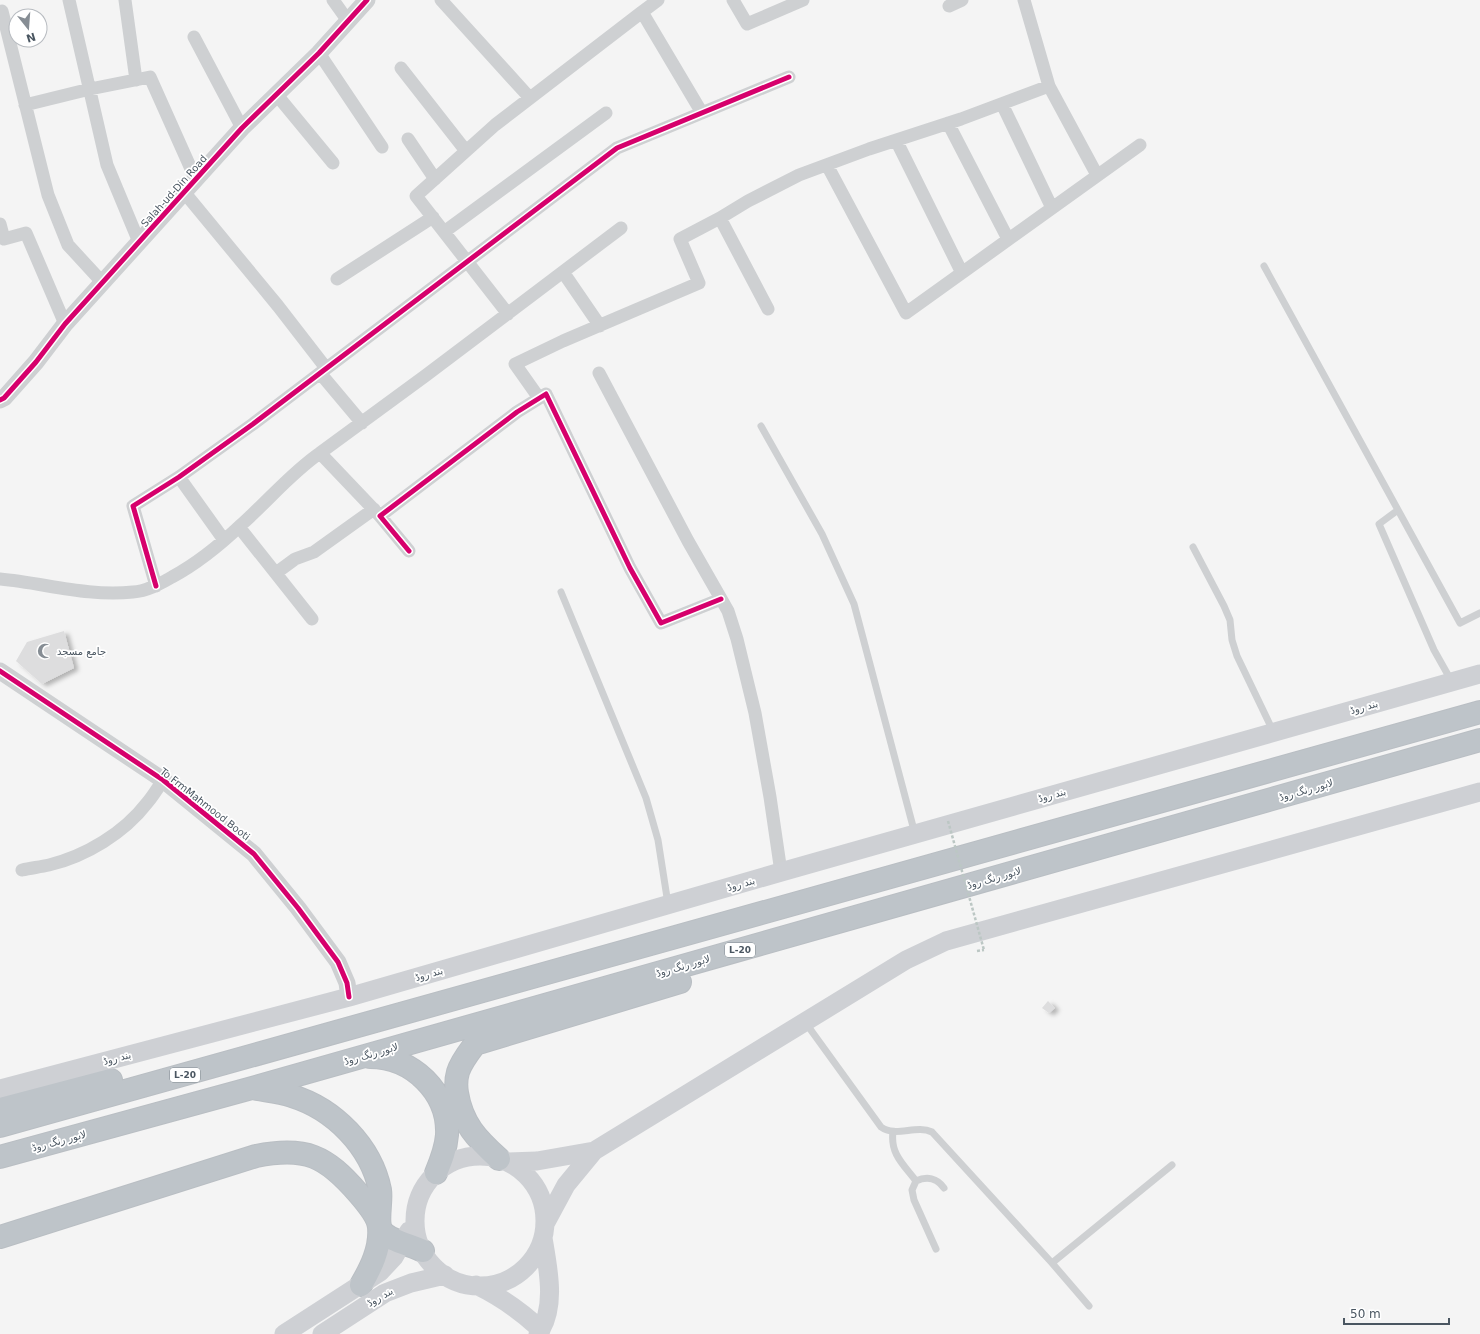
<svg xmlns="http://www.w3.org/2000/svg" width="1480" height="1334" font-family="'DejaVu Sans',Vazirmatn,sans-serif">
<defs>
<filter id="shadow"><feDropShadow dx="4.5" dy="2.5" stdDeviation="2" flood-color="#0004"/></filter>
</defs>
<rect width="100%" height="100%" fill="#f4f4f4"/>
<path fill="#ddddde" filter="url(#shadow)" d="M64,631L74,668L42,684L16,661L27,642Z
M1048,1001L1055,1008L1049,1013L1042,1008Z"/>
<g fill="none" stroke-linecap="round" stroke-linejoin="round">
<g stroke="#b9bec3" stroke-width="24">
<path id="motorway" d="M370,1057C412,1057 449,1092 447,1135C446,1149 441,1161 436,1173
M257,1089C269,1091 281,1092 292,1096C334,1109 371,1146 380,1190C382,1202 376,1222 382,1231C389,1241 412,1245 423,1251
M0,1109L111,1080
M0,1126L1480,712
M0,1157L252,1088L1480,740
M499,1159C477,1139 462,1124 457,1093C456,1087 456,1079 458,1072C461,1062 469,1052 475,1044L680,982
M0,1237L256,1156C306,1146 326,1156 358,1193C365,1201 378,1217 379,1227C381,1248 371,1268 361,1285"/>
</g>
<path stroke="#bcc7c4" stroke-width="2.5" stroke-dasharray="3 2" stroke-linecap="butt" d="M977,951L984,950"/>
<path stroke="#ced0d2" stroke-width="7" d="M1264,266L1398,510L1379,524L1434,650L1452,682
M761,426L822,534L854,604L915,834
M1398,510L1460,623L1480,613
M1193,547L1224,606L1230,620L1232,640L1237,656L1273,731
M561,592L646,798L658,840L668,904
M805,1022L881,1127C896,1138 916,1124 932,1132L1052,1263L1089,1306
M893,1132C890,1154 904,1165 916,1181L912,1190L914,1200L936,1249
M916,1181C927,1176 937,1178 944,1188
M1052,1263L1172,1165"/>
<path stroke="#ced0d2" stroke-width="13" d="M69,0L107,165L139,242
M125,0L136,80
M333,0L348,21
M441,0L530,98
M733,0L747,24L803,0
M1024,0L1049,86L1097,175
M949,6L962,0
M2,11L48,195L68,245L103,283
M642,12L658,0
M194,37L242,128
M319,53L382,147
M401,68L466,151
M276,94L333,163
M1002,104L1052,208
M25,105L90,89L150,77L196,180
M948,123L1008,239
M408,139L435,179
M896,140L962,273
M827,165L906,313L1140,145
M184,192L278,306L326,368
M720,218L768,309
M0,224L4,239L26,233L65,324
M444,232L606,113
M563,272L600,326
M337,279L433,217
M508,314L416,196L495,125L642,12L702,113
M320,373L362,423
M599,373L688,541L728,611L737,639L755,713L770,797L781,872
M539,398L515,364L563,341L699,283L680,239L720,218L748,201L799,175L869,149L961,119L1049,86
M320,453L425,376L621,228
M179,477L224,540
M239,527L312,619
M409,551L380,516L517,412L546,394L630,568L661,623L721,599
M276,573L295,559L314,552L374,509
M0,579C44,583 88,597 133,592C147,591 160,584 172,577C198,563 221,544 242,524C269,500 291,473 320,453L380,516
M156,586L133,506L179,477L253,424L617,148L789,77
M22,870C31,868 40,867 49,865C86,856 124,833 147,803C153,796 158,788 163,780"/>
<path stroke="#ced0d2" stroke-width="17" d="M0,400L4,398L36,362L65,324L242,128L319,53L367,0
M0,671L163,780L254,854L298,908L338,962L347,983L349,997"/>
<path stroke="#ced0d4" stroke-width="19" d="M0,1089L349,997L781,872L1480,674
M415 1221a65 65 0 1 1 130 0a65 65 0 1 1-130 0Z
M508,1162L537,1161L594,1151
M545,1224L566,1185L594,1151L906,960L946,941L1480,792
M476,1285C501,1297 521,1311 541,1330
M284,1334L380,1272L394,1257L409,1231
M322,1334L385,1293L411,1283L445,1275
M538,1334C557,1308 548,1268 543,1238"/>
<use href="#motorway" stroke="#bec4c9" stroke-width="22"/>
<path stroke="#bcc7c4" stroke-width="2.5" stroke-dasharray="3 2" stroke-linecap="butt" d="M948,821L984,950"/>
<g stroke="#fff" stroke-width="8">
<path id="cycleway" d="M0,400L4,398L36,362L65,324L242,128L319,53L367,0
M409,551L380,516L517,412L546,394L630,568L661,623L721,599
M156,586L133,506L179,477L253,424L617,148L789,77
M0,671L163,780L254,854L298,908L338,962L347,983L349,997"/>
</g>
<use href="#cycleway" stroke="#d6006c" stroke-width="5"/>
</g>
<defs>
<g id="mosque-bare" transform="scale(1.2)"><path d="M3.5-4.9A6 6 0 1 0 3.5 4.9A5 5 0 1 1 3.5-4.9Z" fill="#868d94" stroke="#fff" stroke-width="2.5" paint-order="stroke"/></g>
</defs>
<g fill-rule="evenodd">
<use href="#mosque-bare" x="45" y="651"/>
</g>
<g text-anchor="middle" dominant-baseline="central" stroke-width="3.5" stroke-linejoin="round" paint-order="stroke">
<g fill="#fff" stroke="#808990" stroke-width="1">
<rect x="725" y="943" width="30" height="14" rx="3"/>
<rect x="170" y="1068" width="30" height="14" rx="3"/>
</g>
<g font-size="9" font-weight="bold" fill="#4a5661">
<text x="740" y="950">L-20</text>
<text x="185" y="1075">L-20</text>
</g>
<g font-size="10" fill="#4a5661" stroke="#fff">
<text transform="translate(174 191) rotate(-48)">Salah-ud-Din Road</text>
<text transform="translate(1364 707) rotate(-16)">بند روڈ</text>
<text transform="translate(1306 790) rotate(-16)">لاہور رنگ روڈ</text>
<text transform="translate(1052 795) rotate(-16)">بند روڈ</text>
<text transform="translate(205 804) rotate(38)">To FrmMahmood Booti</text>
<text transform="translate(994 878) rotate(-16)">لاہور رنگ روڈ</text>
<text transform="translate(741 884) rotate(-16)">بند روڈ</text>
<text transform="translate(683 966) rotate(-16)">لاہور رنگ روڈ</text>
<text transform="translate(429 974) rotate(-16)">بند روڈ</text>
<text transform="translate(371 1054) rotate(-16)">لاہور رنگ روڈ</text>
<text transform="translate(117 1058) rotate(-15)">بند روڈ</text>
<text transform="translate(59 1141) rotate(-15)">لاہور رنگ روڈ</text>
<text transform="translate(380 1297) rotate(-30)">بند روڈ</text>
</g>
<g font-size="10" fill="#4a5661" stroke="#fff" text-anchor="start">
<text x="57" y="651">جامع مسجد</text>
</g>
</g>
<g transform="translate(28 28) rotate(163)"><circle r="19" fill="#ffffff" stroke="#b7bbc0"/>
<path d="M0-3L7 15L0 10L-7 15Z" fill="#868d94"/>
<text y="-6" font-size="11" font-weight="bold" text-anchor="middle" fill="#4a5661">N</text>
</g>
<path d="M1344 1318v6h105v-6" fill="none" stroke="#4a5661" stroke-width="2"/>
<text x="1350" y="1318" font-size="12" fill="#4a5661" stroke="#ffffff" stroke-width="3" paint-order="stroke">50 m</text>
</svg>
